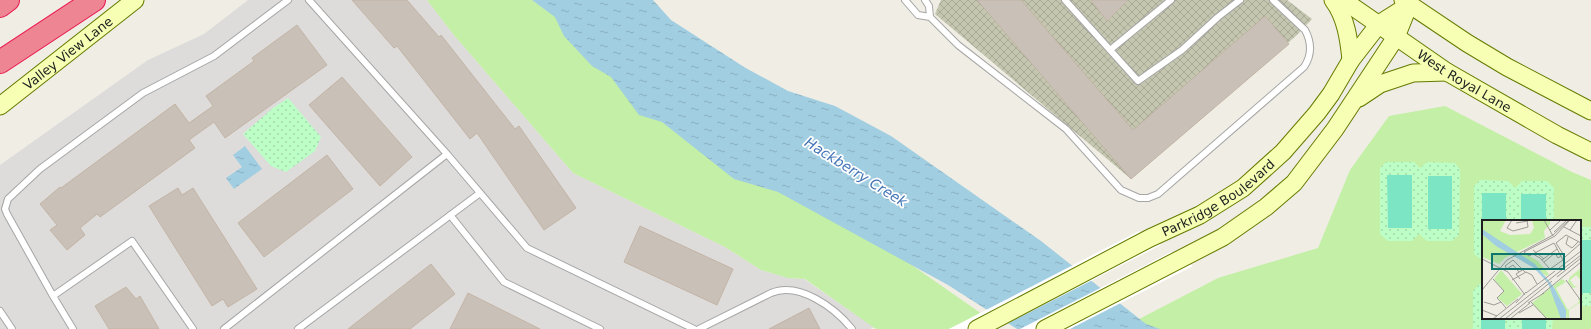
<svg xmlns="http://www.w3.org/2000/svg" width="1591" height="329" font-family="'DejaVu Sans',sans-serif">
<defs>
<pattern id="construction-cross-hatch" width="8" height="8" patternUnits="userSpaceOnUse"><rect width="8" height="8" fill="#c4c6af"/><path d="M0 0l8 8M0 8l8-8" fill="none" stroke="#a8aa96"/></pattern>
<pattern id="park-dots" width="8" height="8" patternUnits="userSpaceOnUse"><rect width="8" height="8" fill="#bdfec7"/><path d="M2 2h.1M6 6h.1" fill="none" stroke="#a2d9aa" stroke-width="1.8" stroke-linecap="round"/></pattern>
<pattern id="water-ripples" width="26" height="14" patternUnits="userSpaceOnUse"><rect width="26" height="14" fill="#a1cee1"/><path d="M2 4q2-2 4 0t4 0M15 11q2-2 4 0t4 0" fill="none" stroke="#8ab0c1"/></pattern>
</defs>
<rect width="100%" height="100%" fill="#f0ede4"/>
<path fill="#dddcdb" d="M248,0H427L453,34L573,173L725,247L761,270L788,278L804,279L874,327L870,329H0V165L148,60L204,34Z"/>
<path fill="url(#construction-cross-hatch)" d="M941,0H1287L1312,19L1297,35L1131,179L935,14Z"/>
<path fill="#c4efa6" fill-rule="evenodd" d="M427,0H532L982,314L949,329H876L805,279L788,278L761,270L725,247L573,173L453,34Z
M1445,106L1572,172L1591,180V329H1120L1218,278L1318,248L1350,170L1389,116ZM1483,221H1580V318H1483Z"/>
<path fill="url(#park-dots)" d="M288,98L321,137L315,151L286,172L271,166L243,134L273,108Z
M1386,162H1414L1420,168L1427,162L1455,163L1460,170L1459,235L1452,241H1427L1419,234L1412,241H1388L1380,234V168Z
M1480,180L1508,181L1515,188L1522,181H1547L1554,188V221H1483V260H1482L1474,254V186Z
M1580,227H1591V306H1580Z
M1479,284H1483V318H1553L1552,329H1473V291Z"/>
<path fill="#7ce6c4" d="M1387,175H1412V228H1388Z
M1428,176H1452V229H1428Z
M1482,193H1506V221H1483V247H1482Z
M1521,194H1546V221H1521Z
M1580,240H1591V293H1580Z
M1481,298H1483V318H1505V329H1481Z
M1522,318H1546V329H1522Z"/>
<path fill="url(#water-ripples)" d="M532,0H653L671,20L744,67L788,91L835,106L891,136L1041,241L1146,324L1160,329H1017L948,285L778,192L734,179L662,122L639,115L611,77L592,66L564,36L555,17Z
M245,146L262,169L234,189L226,178L242,167L233,155Z"/>
<path fill="#fff" d="M1139,231L1161,245L997,329H949Z
M1171,252L1193,266L1070,329H1020Z"/>
<path fill="#c9c0b7" stroke="#c3b4a5" d="M352,0H407L439,37L441,35L515,129L519,126L576,208L544,230L477,133L470,139L397,46L394,48Z
M977,0H1021L1133,130L1265,16L1289,44L1131,179Z
M1091,0H1128L1107,21Z
M297,25L327,65L225,138L214,122L189,140L195,148L100,217L97,214L80,228L85,235L67,250L50,230L57,225L40,204L60,187L61,188L175,104L189,123L213,106L206,96L254,61L252,58Z
M342,77L412,157L380,186L309,105Z
M327,155L353,189L264,257L238,223Z
M178,188L182,195L193,188L257,289L228,307L223,299L212,306L149,206Z
M640,226L733,269L717,305L624,262Z
M431,264L455,294L410,329H348Z
M126,287L136,299L140,296L159,329H109L95,306Z
M468,293L540,329H450Z
M809,308L820,329H769Z"/>
<g fill="none" stroke-linecap="round" stroke-linejoin="round">
<g stroke="#a6a6a6" stroke-width="8">
<path id="lane" d="M309,0L447,154L527,248L694,329
M905,0L918,15L930,17L958,45L1066,129L1121,190L1139,198H1148L1158,194L1304,67C1312,55 1312,43 1305,30L1273,0
M925,0L929,6L930,17
M1065,0L1138,81L1182,50L1218,17L1240,0
M1110,50L1171,0
M450,215L504,282L600,329
M53,296L132,241L193,329
M0,311L12,329
M73,329L53,296L7,214L5,209L8,199L40,169L143,93L214,56L288,0
M224,329L447,154
M298,329L480,193
M699,329L771,293C799,281 835,308 852,329"/>
</g>
<g stroke="#657b00" stroke-width="19">
<g id="secondary">
<path d="M1333,0C1346,17 1349,40 1351,60"/>
<path id="s1" d="M1343,0L1447,72L1557,135L1591,152"/>
<path d="M1403,0L1467,43L1507,67L1591,111"/>
<path d="M1359,98L1380,84L1413,73L1447,72"/>
<path id="s2" d="M0,106L135,0"/>
<path id="s3" d="M977,329L1150,238L1200,215L1243,188L1283,152L1317,113L1331,94L1351,60L1379,24L1409,5"/>
<path d="M1045,329L1223,237L1266,207L1294,183L1335,129L1396,37L1410,2"/>
</g>
</g>
<g stroke="#e91650" stroke-width="24">
<path id="highway" d="M0,6L8,0
M0,62L94,0"/>
</g>
<use href="#lane" stroke="#fff" stroke-width="6"/>
<use href="#secondary" stroke="#f6ffb4" stroke-width="17"/>
<use href="#highway" stroke="#ee8592" stroke-width="22"/>
</g>
<g text-anchor="middle" dominant-baseline="central" stroke-width="3.5" stroke-linejoin="round" paint-order="stroke">
<g font-size="13" fill="#1f1f1f" stroke="#fff">
<text stroke="none"><textPath href="#s2" startOffset="86">Valley View Lane</textPath></text>
<text stroke="none"><textPath href="#s1" startOffset="146">West Royal Lane</textPath></text>
<text stroke="none"><textPath href="#s3" startOffset="275">Parkridge Boulevard</textPath></text>
</g>
<g font-size="14" font-style="italic" fill="#4375b6" stroke="#fff">
<text transform="translate(856 172) rotate(32)">Hackberry Creek</text>
</g>
</g>
<g transform="translate(1482 220)">
<rect width="99" height="99" fill="#f0ede4"/>
<path d="M24,0L18,11L28,15L48,14L52,8L50,0H68V4L62,11L63,18L23,38L17,44L0,37V1ZM42,33L56,41L67,54L64,56L38,35ZM99,48V60L94,55L88,60L92,66H96L91,68L86,62L88,57ZM19,50L40,74L25,86L16,78L22,71L12,59ZM80,59L84,62L74,68L86,90L97,82L96,78L99,82V85L97,83L87,90V99H85L83,89L71,66ZM68,68L80,94L79,99L64,98L50,83Z" fill="#c4efa6"/>
<path d="M0,9L53,44L71,66L84,90V99H79L66,63L52,48L14,26L0,14Z" fill="#a1cee1"/>
<path fill="none" stroke="#9c9b95" stroke-width="1" d="M30,0L25,8L31,11L46,7L45,0M62,0L71,16M34,3L46,1M82,7L99,16M68,10L79,0M88,10L95,0M72,12L85,0M86,17L84,24L90,28L97,21M99,23L84,15L74,23L83,37L99,23M51,30L62,39M42,32L47,36L72,23L81,40L68,49L58,38L51,34M42,32L73,16L88,0M0,39L26,52L43,75M60,40L75,29M62,42L73,33L76,38L79,36M77,48L99,31M37,52L31,45L25,49L23,46L31,40L43,52M75,57L99,38M11,59L22,71L15,78L19,82M38,59L34,54L42,49M30,60L44,52L50,55L55,64M84,60L99,81M0,70L25,40L71,15L87,0M44,73L73,51M60,74L99,42M48,81L65,99M2,82L12,85L19,82L24,88M34,83L44,72M46,83L62,73M0,90L15,96M37,93L51,85M11,99L36,79M17,99L99,35M23,99L70,61M28,99L48,83"/>
<path fill="#0f766e" fill-opacity="0.15" stroke="#0f766e" stroke-width="2" d="M10,34H82V49H10Z"/>
<rect width="99" height="99" fill="none" stroke="#1f1f1f" stroke-width="2"/>
</g>
</svg>
